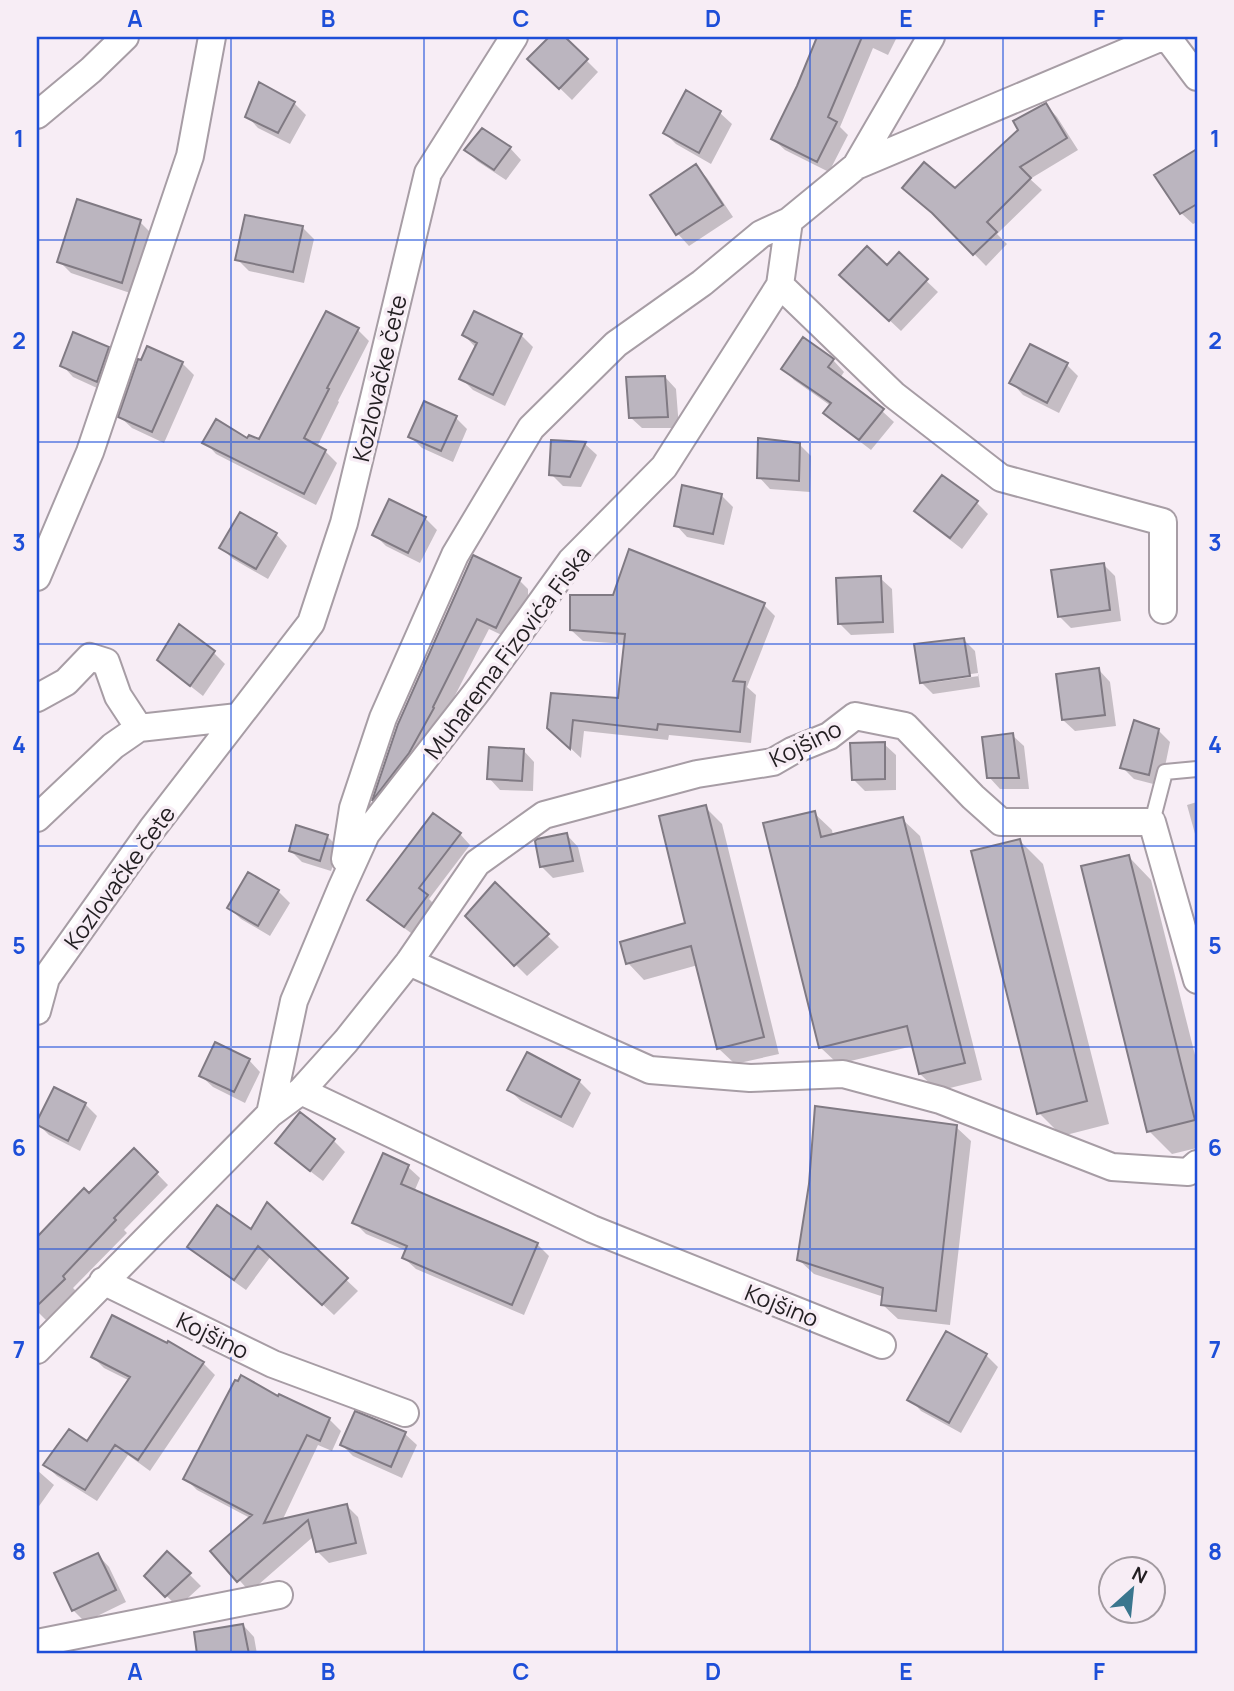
<svg xmlns="http://www.w3.org/2000/svg" width="1234" height="1691" font-family="Manrope,sans-serif">
<rect width="100%" height="100%" fill="#f7edf5"/>
<path fill="#0003" fill-rule="evenodd" d="M551,37H563L598,72L572,100L530,59Z
M832,37H897L888,55L873,48L840,127L848,135L829,172L785,150L773,139L821,61Z
M686,93L720,113L732,124L711,164L676,144L665,133Z
M294,103L306,115L290,144L258,128L247,116Z
M1046,105L1057,117L1078,150L1030,179L1042,190L997,234L1007,244L986,266L944,223L916,200L955,191Z
M510,148L521,160L506,180L477,161L466,150Z
M1197,151V222L1193,224L1181,213L1156,176Z
M696,166L707,178L733,217L689,246L678,234L652,196Z
M78,201L140,222L152,234L133,294L71,273L59,261Z
M303,228L314,239L304,283L249,271L237,259Z
M899,255L938,292L901,331L853,286L887,268Z
M475,313L521,335L533,347L505,406L473,390L461,378L476,348L464,335Z
M358,330L369,341L338,401L339,402L317,447L325,451L337,463L316,505L216,454L205,442L260,441Z
M108,348L120,360L108,393L73,377L62,365Z
M833,360L844,372L840,378L882,411L894,422L871,450L837,424L825,413L831,406L794,380L783,368Z
M182,363L194,375L164,443L132,428L120,417Z
M1067,365L1078,376L1059,413L1023,395L1012,383Z
M665,377L676,389L679,428H642L630,417Z
M455,417L467,429L453,462L422,448L410,436Z
M553,442L585,444L597,455L581,487L563,486L551,474Z
M799,444L811,456L810,492L770,489L759,477Z
M942,477L977,503L988,514L962,549L928,523L917,511Z
M721,495L733,507L724,545L687,537L676,525Z
M425,518L437,530L420,563L386,546L374,534Z
M276,534L287,546L268,579L233,559L221,548Z
M474,558L516,577L528,589V598L508,638L489,629L443,719L385,811L374,800L399,724Z
M1103,564L1115,576L1121,621L1071,628L1060,617Z
M880,578L892,589L894,633L851,635L839,623Z
M764,605L775,616L747,687L756,695L751,743L669,735L668,740L584,731L581,758L549,728L619,700L626,644L583,641L571,630Z
M964,640L975,651L980,687L933,694L921,682ZM978,673L979,676L929,683V680Z
M214,653L225,664L203,696L171,671L159,660Z
M1099,670L1110,682L1116,726L1075,731L1063,720Z
M1158,730L1170,742L1161,786L1134,779L1122,767Z
M1012,735L1024,746L1029,789H1000L989,777Z
M884,744L896,755V790L865,791L853,779Z
M523,750L534,762L533,791L500,790L489,778Z
M1197,802V841L1187,805Z
M705,807L722,824L779,1054L735,1064L718,1048L698,965L644,980L628,963L687,924Z
M814,813L832,830L833,836L902,819L920,836L982,1080L938,1091L920,1074L913,1046L838,1064L820,1047Z
M460,834L470,845L429,899L437,907L415,936L380,910L370,900Z
M567,835L578,847L584,872L553,878L542,867Z
M327,836L339,848L331,871L302,862L290,850Z
M1020,841L1043,864L1109,1124L1062,1136L1039,1113Z
M1129,857L1151,880L1197,1063V1148L1172,1154L1149,1131Z
M495,885L559,947L527,976L467,916Z
M278,891L290,903L270,936L241,919L229,908Z
M249,1060L260,1072L245,1103L213,1087L201,1076Z
M579,1081L591,1093L573,1128L521,1101L509,1090Z
M85,1104L97,1116L80,1151L49,1135L38,1124Z
M300,1114L334,1141L345,1152L323,1181L289,1155L277,1143Z
M956,1127L971,1141L950,1325L898,1319L883,1305L884,1297L814,1274L799,1260Z
M134,1150L168,1185L124,1230L127,1233L73,1288L76,1291L46,1320L37,1311V1242L89,1195Z
M408,1167L420,1178L414,1192L537,1244L549,1256L524,1315L416,1269L404,1258L407,1251L366,1234L354,1222Z
M267,1205L358,1291L334,1315L271,1256L246,1290L201,1258L190,1247L252,1232Z
M947,1333L986,1355L998,1367L961,1433L921,1411L910,1399Z
M169,1343L203,1363L215,1375L150,1471L128,1455L97,1501L57,1476L45,1465L88,1443L130,1381L104,1368L93,1357L167,1345Z
M279,1398L329,1419L341,1431L332,1451L318,1445L282,1521L347,1506L358,1517L367,1554L329,1563L317,1551L314,1536L250,1592L213,1551L250,1518L197,1490L186,1479Z
M405,1434L417,1445L402,1478L353,1456L342,1445Z
M37,1470L54,1485L37,1509Z
M98,1555L109,1567L126,1602L85,1622L73,1610Z
M189,1574L201,1586L178,1607L146,1576Z
M243,1625L254,1637L257,1654H199L196,1634Z"/>
<path fill="#bbb5bf" stroke="#807a83" stroke-width="2" d="M549,37H565L588,59L559,89L527,59Z
M817,37H862L828,117L837,122L817,162L771,139L797,86Z
M259,82L295,102L278,133L245,117Z
M686,90L721,111L699,153L663,133Z
M1046,103L1067,138L1020,167L1031,178L987,222L997,232L973,255L932,213L902,188L924,162L955,188L1018,130L1013,121Z
M482,128L511,147L494,170L464,150Z
M1197,149V204L1180,214L1154,175Z
M696,164L723,205L676,235L650,195Z
M77,199L141,220L122,283L57,262Z
M245,215L303,226L293,272L235,260Z
M867,246L887,265L899,252L928,279L889,321L839,275Z
M326,311L359,328L327,388L329,389L304,438L326,450L304,494L202,443L216,419L247,438L249,435L259,439Z
M474,311L522,334L493,395L459,379L477,343L462,335Z
M73,332L109,347L97,382L60,366Z
M803,337L834,359L828,367L884,409L859,440L823,413L831,403L781,369Z
M1030,344L1068,363L1047,403L1009,383Z
M147,346L183,362L152,432L118,417L138,359L141,360Z
M665,376L668,417L629,418L626,377Z
M424,401L457,416L441,451L408,437Z
M758,438L800,443L799,481L757,478Z
M551,440L586,442L570,477L549,475Z
M942,475L978,501L950,538L914,511Z
M682,485L722,494L713,534L674,526Z
M389,499L426,517L408,553L372,535Z
M240,512L277,533L256,569L219,548Z
M629,549L765,603L733,681L745,682L740,732L658,724L657,730L573,720L570,749L547,728L551,693L618,698L625,634L570,630V595H613Z
M473,555L521,578L496,628L477,619L433,707L434,708L409,753L372,801L398,724Z
M1104,563L1110,610L1058,617L1051,570Z
M881,576L883,622L838,624L836,578Z
M179,624L215,651L190,686L157,660Z
M964,638L970,676L920,683L914,644Z
M1099,668L1105,715L1062,720L1056,674Z
M1134,720L1159,729L1149,775L1120,768Z
M1013,733L1019,778H987L982,737Z
M885,742V779L852,780L850,743Z
M489,747L524,749L522,781L487,779Z
M706,805L764,1037L717,1049L691,946L626,964L620,942L685,923L659,816Z
M815,811L821,837L903,817L965,1063L919,1074L907,1026L819,1048L763,823Z
M433,813L461,833L419,888L428,895L404,927L367,900Z
M296,825L328,835L320,861L289,851Z
M567,833L573,861L540,867L535,841L537,839Z
M1020,839L1087,1101L1037,1114L971,851Z
M1129,855L1195,1120L1147,1132L1081,866Z
M248,872L279,890L258,926L227,908Z
M495,882L549,934L514,966L465,916Z
M215,1042L250,1059L234,1092L199,1076Z
M527,1052L580,1080L561,1117L507,1090Z
M54,1087L86,1103L68,1141L37,1125V1121Z
M815,1106L957,1125L936,1311L881,1305L883,1288L797,1260L809,1184Z
M300,1112L335,1139L310,1171L275,1143Z
M134,1148L158,1172L114,1218L116,1220L63,1276L65,1279L37,1306V1237L84,1188L89,1193Z
M383,1153L409,1165L401,1184L538,1243L512,1305L402,1258L407,1246L352,1223Z
M267,1202L348,1278L322,1305L258,1246L234,1280L187,1247L217,1205L251,1229Z
M112,1315L167,1343L168,1341L204,1362L138,1460L115,1445L85,1490L43,1465L69,1429L87,1441L130,1377L91,1357Z
M946,1331L987,1354L949,1423L907,1400Z
M241,1375L278,1396L279,1394L330,1418L320,1441L307,1435L264,1523L347,1504L356,1543L316,1552L308,1520L237,1582L210,1551L252,1515L183,1479L235,1380L238,1381Z
M355,1411L406,1432L391,1467L340,1445Z
M167,1551L191,1573L165,1597L144,1576Z
M98,1553L116,1590L72,1611L54,1573Z
M243,1624L249,1654H197L194,1632Z"/>
<g fill="none" stroke-linecap="round" stroke-linejoin="round">
<g stroke="#a79da5" stroke-width="18">
<path id="lane" d="M1152,822L1165,772L1197,769"/>
</g>
<g stroke="#a79da5" stroke-width="30">
<path id="street" d="M1167,37L1197,77
M37,115L91,70L125,37
M856,166L1162,37
M780,285L894,395L1001,478L1163,522V610
M37,577L90,452L190,156L212,37
M37,698L66,682L90,657L106,662L118,696L139,728L238,717
M37,818L113,746L139,728
M345,859L353,808L383,718L455,555L531,428L616,344L702,283L761,234L789,221
M409,962L650,1070L750,1078L843,1074L940,1100L1112,1167L1188,1172L1197,1164
M37,1011L46,978L152,829L311,623L344,523L428,173L514,37
M301,1091L592,1229L882,1345
M270,1114L294,1001L341,889L366,834L479,689L571,561L664,467L780,285L789,221L856,166L931,37
M103,1281L273,1364L405,1413
M37,1350L270,1114L301,1091L346,1041L409,962L477,863L544,815L697,774L773,762L792,751L829,736L855,716L905,726L973,797L1001,822H1152L1197,980
M37,1643L279,1595"/>
</g>
<use href="#lane" stroke="#fff" stroke-width="14"/>
<use href="#street" stroke="#fff" stroke-width="26"/>
</g>
<path fill="none" stroke="#1d4ed8" stroke-width="2" stroke-opacity="0.55" d="M231,37V1654M424,37V1654M617,37V1654M810,37V1654M1003,37V1654M37,240H1197M37,442H1197M37,644H1197M37,846H1197M37,1047H1197M37,1249H1197M37,1451H1197"/>
<g text-anchor="middle" dominant-baseline="central" stroke-width="7" stroke-linejoin="round" paint-order="stroke">
<g font-size="23" fill="#221e21" stroke="#f7edf5">
<text transform="translate(379 378) rotate(-77)">Kozlovačke čete</text>
<text transform="translate(507 652) rotate(-53)">Muharema Fizovića Fiska</text>
<text transform="translate(805 743) rotate(-26)">Kojšino</text>
<text transform="translate(119 877) rotate(-54)">Kozlovačke čete</text>
<text transform="translate(782 1305) rotate(22)">Kojšino</text>
<text transform="translate(213 1335) rotate(26)">Kojšino</text>
</g>
</g>
<rect width="1234" height="1691" fill="none" stroke="#f7edf5" stroke-width="77"/>
<g transform="translate(1132 1590) rotate(27)"><circle r="33" fill="#f7edf5" stroke="#a29aa0" stroke-width="2"/>
<path d="M0-5L12 26L0 18L-12 26Z" fill="#3a768e"/>
<text y="-10" font-size="19" font-weight="bold" text-anchor="middle" fill="#221e21">N</text>
</g>
<rect x="38" y="38" width="1158" height="1614" fill="none" stroke="#1d4ed8" stroke-width="2.5"/>
<g font-size="23" text-anchor="middle" font-weight="bold" fill="#1d4ed8">
<text x="135" y="27">A</text>
<text x="328" y="27">B</text>
<text x="521" y="27">C</text>
<text x="713" y="27">D</text>
<text x="906" y="27">E</text>
<text x="1099" y="27">F</text>
<text x="19" y="147">1</text>
<text x="1215" y="147">1</text>
<text x="19" y="349">2</text>
<text x="1215" y="349">2</text>
<text x="19" y="551">3</text>
<text x="1215" y="551">3</text>
<text x="19" y="753">4</text>
<text x="1215" y="753">4</text>
<text x="19" y="954">5</text>
<text x="1215" y="954">5</text>
<text x="19" y="1156">6</text>
<text x="1215" y="1156">6</text>
<text x="19" y="1358">7</text>
<text x="1215" y="1358">7</text>
<text x="19" y="1560">8</text>
<text x="1215" y="1560">8</text>
<text x="135" y="1680">A</text>
<text x="328" y="1680">B</text>
<text x="521" y="1680">C</text>
<text x="713" y="1680">D</text>
<text x="906" y="1680">E</text>
<text x="1099" y="1680">F</text>
</g>
</svg>
